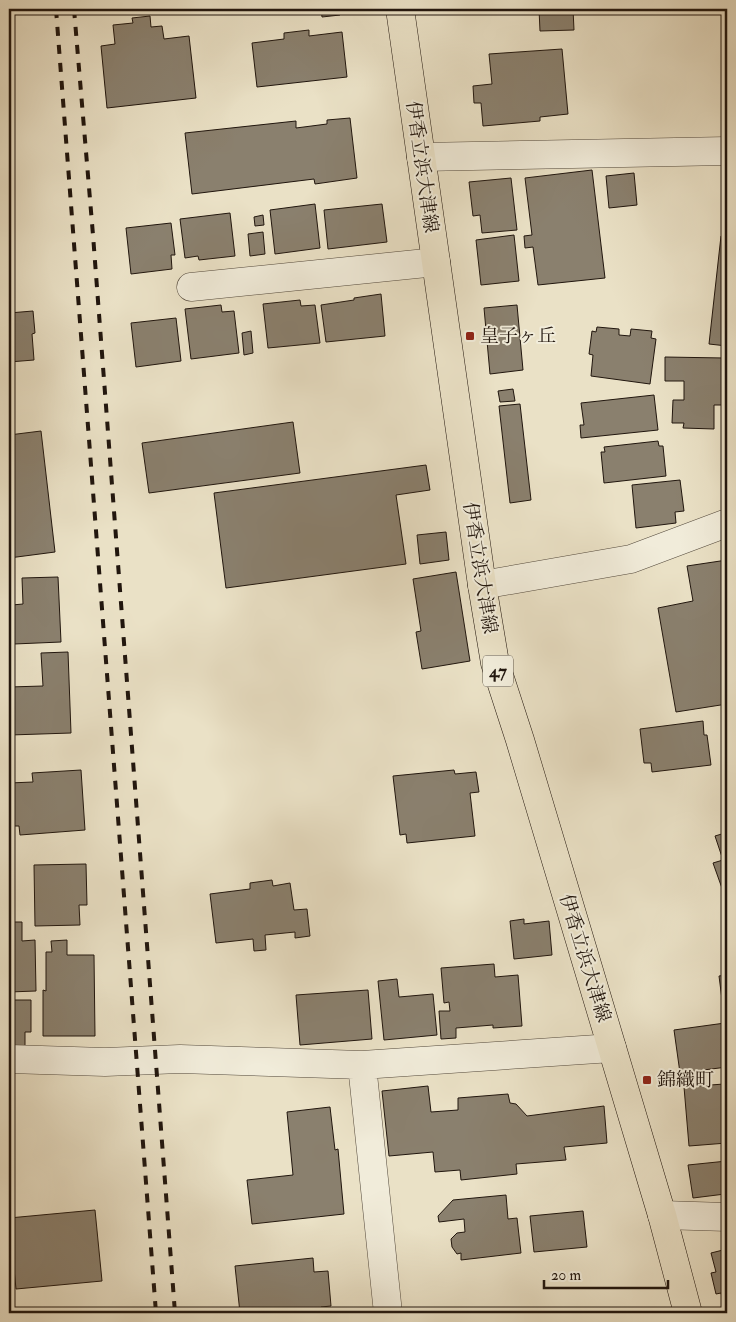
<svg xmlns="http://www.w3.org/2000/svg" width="736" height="1322" font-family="'IM FELL Double Pica','Noto Serif JP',serif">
<rect width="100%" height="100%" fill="#eae1c6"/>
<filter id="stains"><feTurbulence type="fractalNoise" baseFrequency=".004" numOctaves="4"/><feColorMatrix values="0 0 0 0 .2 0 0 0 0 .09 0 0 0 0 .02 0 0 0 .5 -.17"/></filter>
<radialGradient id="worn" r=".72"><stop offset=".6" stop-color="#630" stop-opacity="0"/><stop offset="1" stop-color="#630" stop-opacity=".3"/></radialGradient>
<path fill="#8a806e" stroke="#21160e" d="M321,9H339L340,15L322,17Z
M539,9H573L574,30L540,31Z
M150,16L151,27L162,26L164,39L189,36L196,98L107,108L101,46L115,44L113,25L133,23L132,18Z
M309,30V36L342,32L347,77L257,87L252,43L284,39V33Z
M562,49L568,114L540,117V121L483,126L481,103H474L473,86L492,84L489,54Z
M350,118L357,178L315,184L314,179L192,194L185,133L296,121V128L327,124V120Z
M592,170L605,278L538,285L533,247L525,248L524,236L532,235L525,178Z
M634,173L637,205L609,208L606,176Z
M511,178L517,230L482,233L480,215L473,216L469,182Z
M315,204L320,248L275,254L270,210Z
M382,204L387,242L328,249L324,210Z
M230,213L235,256L199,260L198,256L185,258L180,219Z
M263,215L264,225L255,226L254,217Z
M171,223L175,255H171L172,269L131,274L126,228Z
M263,232L265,254L250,256L248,234Z
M514,235L519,281L481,285L476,240Z
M721,236L727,237V346L709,344Z
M381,294L385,336L326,342L321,305L354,300V298Z
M300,300L301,306L315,305L320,343L268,348L263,304Z
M221,305L222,312L234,311L239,353L191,359L185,309Z
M517,305L523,370L490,374L484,308Z
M33,311L35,333L32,334L34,360L9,362V313Z
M176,318L181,361L136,367L131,323Z
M597,327L619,329V335L630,336L631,329L652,331L651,338L656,339L650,384L591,376L593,355L589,354L592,331L596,332Z
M251,331L253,353L244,355L242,333Z
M665,357L724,358V370H727V405H714V429L683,428L684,423H672L673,400H684V381H665Z
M513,389L515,401L500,402L498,391Z
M654,395L658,430L581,438L580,425H584L581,403Z
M520,404L531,500L510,503L499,406Z
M293,422L300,473L149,493L142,443Z
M41,431L55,552L9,558V457L11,456L9,435Z
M658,441L659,446H663L666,476L604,483L601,452H605L604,447Z
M426,465L430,490L396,495L406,564L226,588L214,493Z
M680,480L684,511L675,512L676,523L636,528L632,485Z
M446,532L449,560L420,564L417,535Z
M727,560V704L676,712L658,608L693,601L687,566Z
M456,572L470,661L422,669L416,632L421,631L413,579Z
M58,577L61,642L14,644L12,605L23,604L22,578Z
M68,652L71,733L10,735L9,687L43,686L41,653Z
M703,721L704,735H707L711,765L652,772L651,763H644L640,729Z
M81,770L85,830L20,835L19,826H14L13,816H9V783L33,782L32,773Z
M454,770L455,774L476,772L479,792L470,793L475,836L407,843L406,834L400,835L393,776Z
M727,825V890L723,891L713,863L723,860L715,836L725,833L723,827Z
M86,864L87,905H79L80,925L35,926L34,865Z
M272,880L273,886L290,883L294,910L307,909L310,936L295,938V932L265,935L266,950L254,951L253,939L216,943L210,894L250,889V883Z
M524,919V924L549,921L552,955L514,959L510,921Z
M9,922H22V941L35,940L36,991L9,992Z
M67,940V955H94L95,1036H43V990L46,991V952H52L51,941Z
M494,964L495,977L518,975L522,1026L493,1028V1025L456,1028V1038L441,1039L439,1011H450L449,1002L444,1003L441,968Z
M727,975V1067L680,1073L674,1030L725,1023L719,976Z
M397,979L399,997L433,994L437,1035L384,1040L378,981Z
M368,990L372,1039L300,1045L296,995Z
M9,1000H31V1032H25V1046H9Z
M724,1084L727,1143L689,1146L684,1087Z
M428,1086L431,1112L458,1110V1098L508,1094L510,1103L516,1104L527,1116L604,1106L607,1143L564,1147L566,1160L516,1164L517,1174L461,1180L460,1170L435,1172L433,1152L389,1156L382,1091Z
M330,1107L335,1150L338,1149L344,1214L252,1224L247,1180L293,1175L287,1112Z
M727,1161V1203L725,1194L693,1198L688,1165Z
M506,1195L508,1219L517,1218L521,1253L461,1260V1253L457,1254L452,1247L451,1239L457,1233L465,1232L464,1219L439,1222L438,1216L453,1200Z
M95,1210L102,1281L16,1289L9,1218Z
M583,1211L587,1247L534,1252L530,1216Z
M727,1249V1313H726L721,1293L716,1294L711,1273L716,1272L711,1253Z
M313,1258L314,1272L328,1271L331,1306L321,1307V1313H240L235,1266Z"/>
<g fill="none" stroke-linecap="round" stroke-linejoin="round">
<g stroke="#53493c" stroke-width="29">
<path id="minor" d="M421,157L727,151
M191,287L436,262
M482,585L631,559L727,523
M9,1059L105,1062L180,1059L362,1065L612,1048
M362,1065L388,1313
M662,1215L727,1217"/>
</g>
<g stroke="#21160e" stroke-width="29">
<path id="major" d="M400,9L482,585L495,663L520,740L662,1215L688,1313"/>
</g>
<use href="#minor" stroke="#f1ecda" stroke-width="28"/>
<use href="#major" stroke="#eae1c6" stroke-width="28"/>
<path stroke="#21160e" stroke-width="4" stroke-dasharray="9 9" stroke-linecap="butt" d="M56,9L156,1313
M74,9L93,235L175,1313"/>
</g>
<g fill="#8f2418" stroke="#f1ecda" stroke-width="2">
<rect x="465" y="331" width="10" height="10" rx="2.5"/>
<rect x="642" y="1075" width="10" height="10" rx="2.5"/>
</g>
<g text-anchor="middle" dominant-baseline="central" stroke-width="4" stroke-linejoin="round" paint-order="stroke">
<rect fill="#f1ecda" stroke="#5f564b" stroke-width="1" x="483" y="655.5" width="30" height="31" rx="4"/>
<g font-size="18" font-weight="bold" fill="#21160e">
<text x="498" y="671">47</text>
</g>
<g font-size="19" fill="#21160e" stroke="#f1ecda">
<text transform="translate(422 167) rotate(82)">伊香立浜大津線</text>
<text transform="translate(480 568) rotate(81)">伊香立浜大津線</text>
<text transform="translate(585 958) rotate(73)">伊香立浜大津線</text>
</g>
<g font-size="19" fill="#21160e" stroke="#f1ecda" text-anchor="start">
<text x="480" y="336">皇子ヶ丘</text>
<text x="657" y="1080">錦織町</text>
</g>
</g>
<rect width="736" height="1322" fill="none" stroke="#eae1c6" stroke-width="30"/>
<rect x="10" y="10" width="716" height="1302" fill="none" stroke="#21160e" stroke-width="2.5"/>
<rect x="15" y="15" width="706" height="1292" fill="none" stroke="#21160e"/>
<path d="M544 1280v8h124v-8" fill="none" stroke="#21160e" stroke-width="2.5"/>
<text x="551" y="1280" font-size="15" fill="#21160e" stroke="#f1ecda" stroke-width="4" paint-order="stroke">20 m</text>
<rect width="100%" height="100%" filter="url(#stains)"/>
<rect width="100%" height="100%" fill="url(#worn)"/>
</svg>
